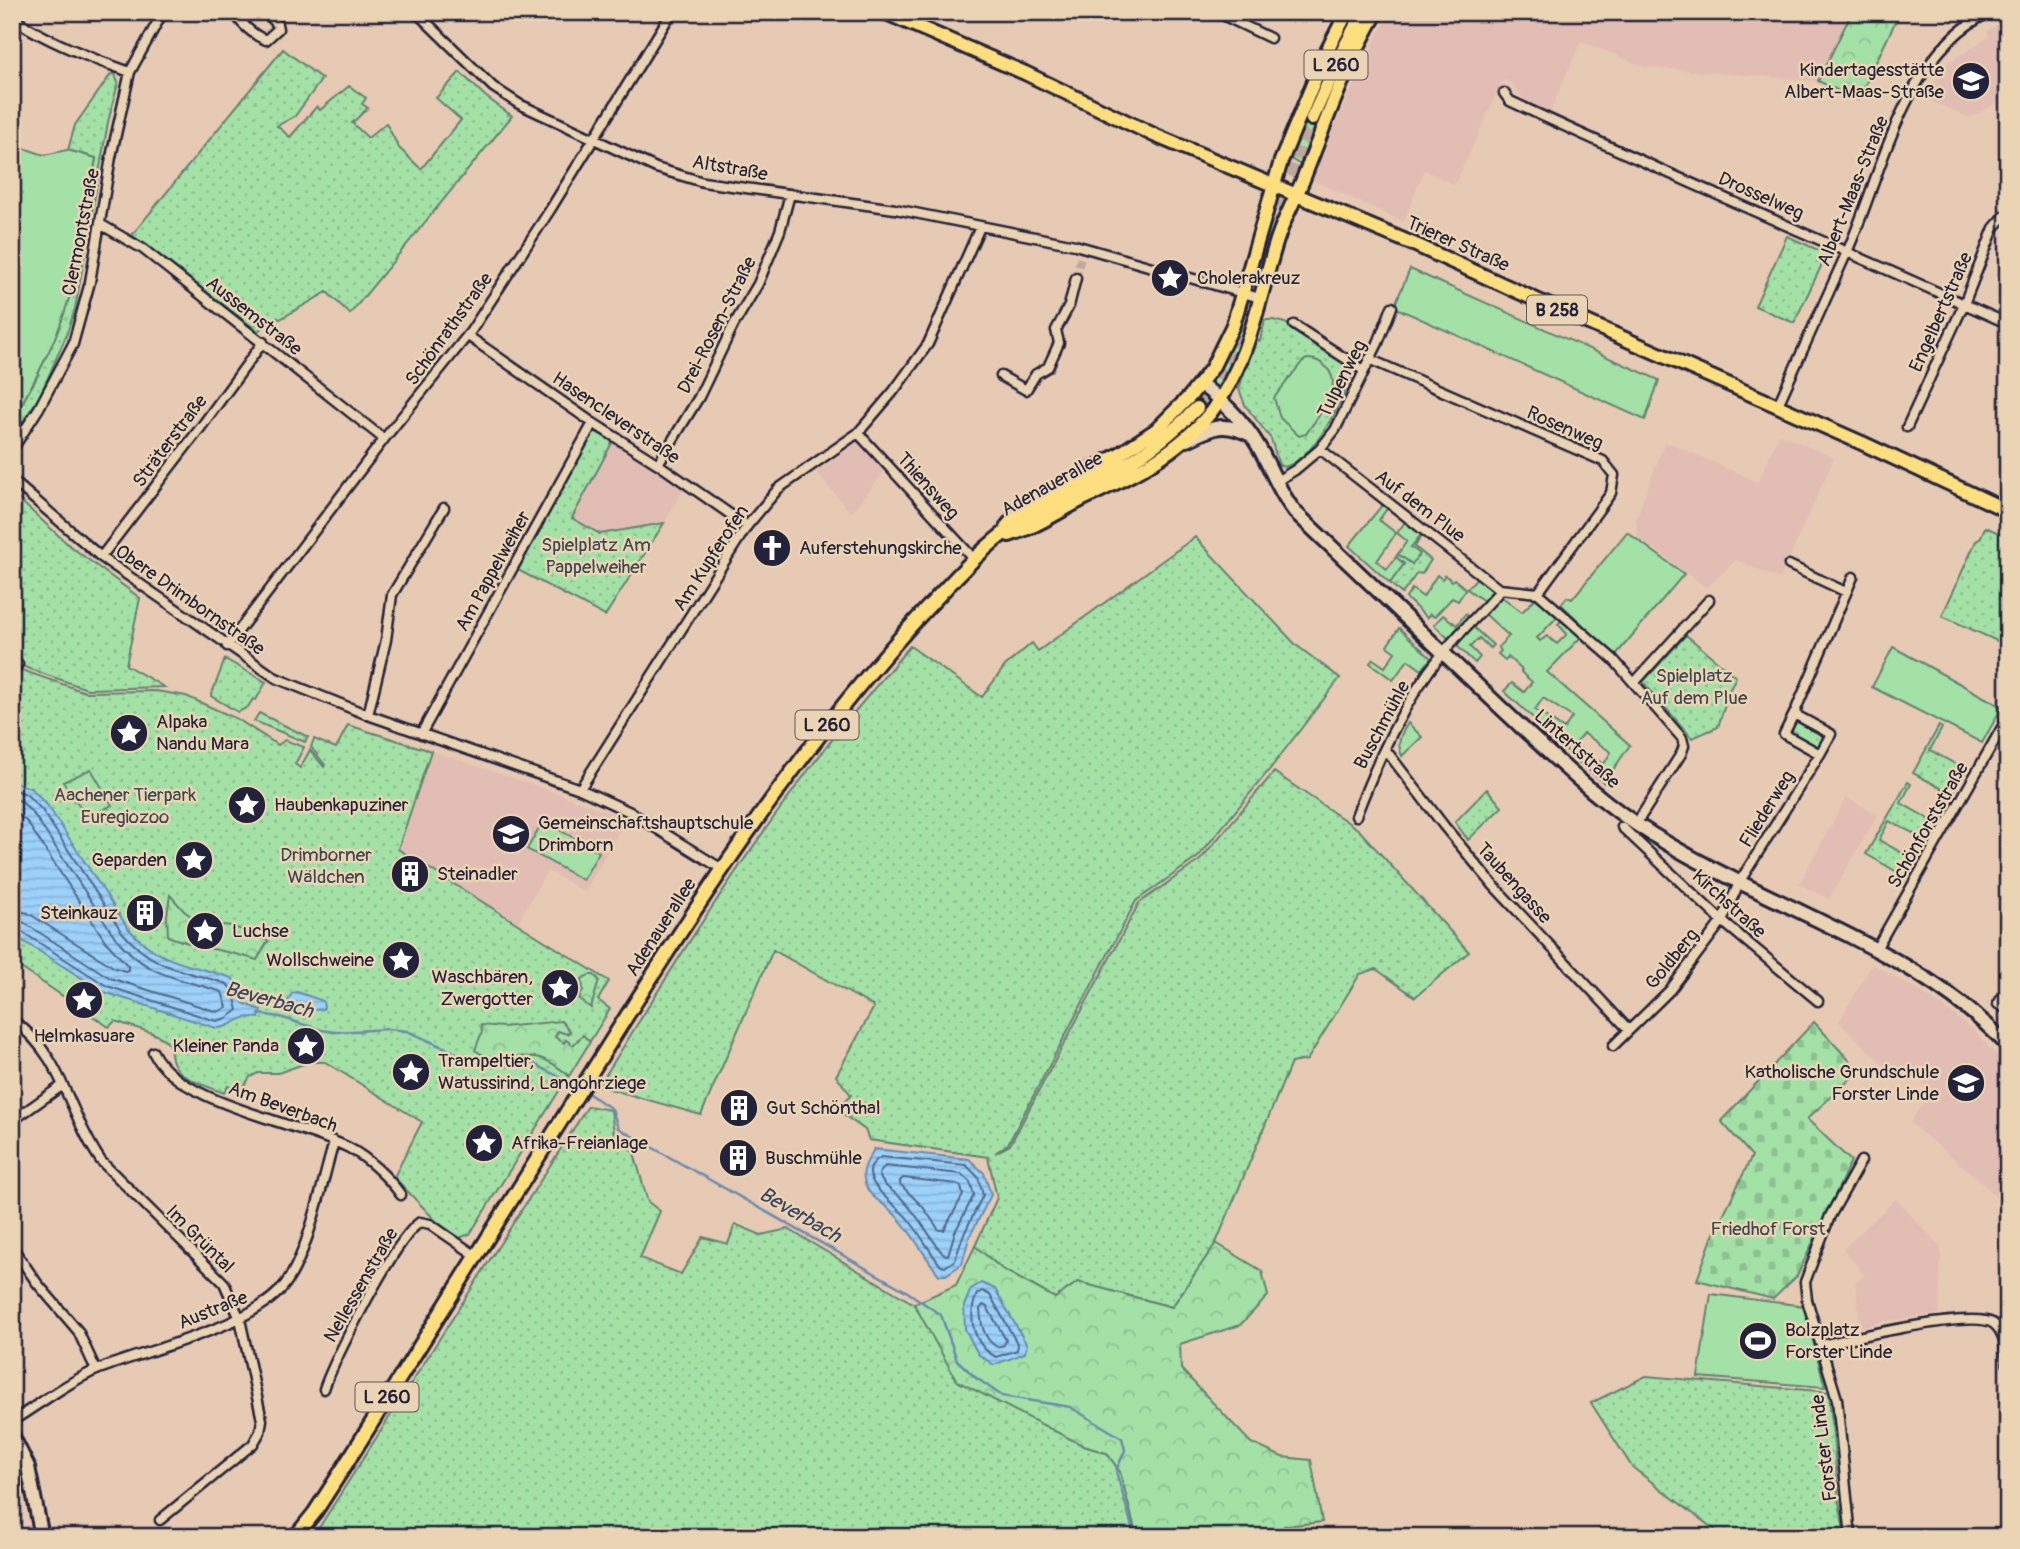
<svg xmlns="http://www.w3.org/2000/svg" width="2020" height="1549" font-family="Pangolin,sans-serif">
<defs>
<pattern id="grass-dots" width="8" height="8" patternUnits="userSpaceOnUse" patternTransform="scale(1.75)"><rect width="8" height="8" fill="#a4e1a7"/><path d="M2 2h.1M6 6h.1" fill="none" stroke="#8dc191" stroke-width="1.8" stroke-linecap="round"/></pattern>
<pattern id="forest-crowns" width="20" height="18" patternUnits="userSpaceOnUse" patternTransform="scale(1.75)"><rect width="20" height="18" fill="#a4e1a7"/><path d="M2 6a3 3 0 1 1 6 0M12 15a3 3 0 1 1 6 0" fill="none" stroke="#8dc191"/></pattern>
<pattern id="cemetery-stones" width="16" height="16" patternUnits="userSpaceOnUse" patternTransform="scale(1.75)"><rect width="16" height="16" fill="#a4e1a7"/><path d="M2 7V4a2 2 0 0 1 4 0v3zM10 15v-3a2 2 0 0 1 4 0v3z" fill="#8dc191"/></pattern>
<pattern id="water-rules" width="6" height="5" patternUnits="userSpaceOnUse" patternTransform="scale(1.75)"><rect width="6" height="5" fill="#9cd1fa"/><path d="M0 2.5h6" fill="none" stroke="#86b3d7"/></pattern>
</defs>
<rect width="100%" height="100%" fill="#e7cab4"/>
<filter id="ink" filterUnits="userSpaceOnUse"><feTurbulence type="fractalNoise" baseFrequency=".0143" numOctaves="2"/><feDisplacementMap in="SourceGraphic" scale="14" xChannelSelector="R" yChannelSelector="G"/><feConvolveMatrix kernelMatrix="1 2 1 2 8 2 1 2 1" color-interpolation-filters="sRGB"/></filter>
<g filter="url(#ink)">
<path fill="#e2bdb3" d="M1391,12H1852L1818,81L1645,67L1581,41L1550,112L1526,102L1512,83L1503,80L1455,185L1424,170L1404,222L1312,180L1346,101L1378,35Z
M2008,19V106L2004,99L1970,118L1924,98L1946,64L1990,36L1987,31Z
M1779,434L1834,458L1780,579L1736,560L1707,588L1638,537L1636,519L1665,441L1758,482Z
M613,441L684,488L664,523L600,534L572,518Z
M858,441L884,472L851,513L816,472Z
M431,751L546,789L626,819L585,892L547,870L518,923L398,849Z
M1846,798L1878,814L1829,899L1799,884Z
M1871,966H1876L1927,996L1950,1012L1976,1033L2008,1068V1208L1974,1175L1910,1123L1931,1089L1906,1070L1897,1078L1839,1022Z
M1896,1199L1941,1248L1939,1314L1880,1322L1861,1328L1855,1282L1865,1275L1843,1249Z"/>
<path fill="url(#grass-dots)" stroke="#638271" stroke-width="2" d="M283,49L322,79L295,116L277,126L290,137L317,106L320,110L349,86L366,98L362,104L368,108L352,123L368,138L386,123L399,148L421,169L461,120L436,98L460,72L485,96L512,116L350,314L327,292L280,319L276,317L258,331L132,235Z
M111,74H115L118,83L108,122L75,309L66,336L40,396L12,438V420L35,381L60,326L78,263L96,158L68,150L75,125Z
M1306,114L1315,121L1320,120L1302,166L1291,159Z
M1270,215L1279,219L1259,281L1255,288H1251L1250,285Z
M1787,236L1827,254L1794,323L1755,306Z
M1242,316L1250,318L1240,351L1219,389L1215,388L1212,382C1220,359 1233,338 1242,316Z
M1265,320H1273L1285,323L1351,367L1353,374C1341,401 1316,459 1284,467L1279,465L1271,439L1245,405L1239,389L1255,340L1260,341Z
M594,431L613,441L572,518L600,534L664,523L605,616L518,570Z
M12,493L70,546L140,598L126,665L164,687L87,689L19,665L15,673L22,670L85,692L156,691L186,696L237,719L278,745L285,740L304,747L295,764L300,768L310,750L324,767L325,765L311,747L314,739L336,748L348,725L431,751L398,849L609,981L598,1000L610,1009L470,1234L459,1238L437,1222L394,1177L422,1122L325,1062H309L278,1073H258L250,1077L241,1091L228,1086L224,1093C208,1086 180,1080 173,1062C170,1055 172,1047 166,1041C158,1032 127,1026 115,1021L109,1027L12,962Z
M1985,527L2008,537V646L1942,616L1976,541L1980,539Z
M1424,531L1415,547L1431,560L1422,574L1417,573L1402,594L1390,583L1404,564L1396,557L1398,554L1412,564L1411,547Z
M1195,537L1296,645L1340,678L1270,769L1198,857L1136,901L1008,1144L995,1153L1010,1145L1139,903L1200,860L1274,772L1359,830L1469,952L1415,997L1376,969L1360,974L1307,1060L1291,1063L1216,1243L1172,1307L1078,1282L1055,1298L1002,1269L975,1246L997,1198L988,1157L869,1140L865,1130L837,1110L851,1095L836,1076L874,1007L773,950L701,1115L599,1086C657,992 715,898 780,809C820,752 865,699 910,646L982,697L1005,666L1032,643L1038,651Z
M1686,635L1736,677L1730,689L1718,727L1692,738L1643,682Z
M225,659L266,682L256,700L253,699L248,707L238,712L211,696Z
M259,713L308,737L305,742L254,721Z
M1798,721L1823,736L1822,743L1815,747L1794,735L1791,728L1794,723Z
M1939,726L1942,728L1930,750L1966,770L1952,794L1913,773Z
M1908,782L1911,784L1901,803L1936,823L1927,840L1889,821L1879,840L1915,860L1906,877L1866,854Z
M1487,789L1502,807L1468,840L1455,822Z
M588,1106L611,1110L614,1133L634,1153L648,1202L660,1211L640,1258L681,1274L703,1237L728,1244L735,1224L761,1235L788,1229L914,1304L920,1312L1084,1446L1107,1453L1120,1472L1137,1537H313Z
M1646,1376L1829,1392L1839,1501L1845,1537H1724L1632,1467L1591,1403Z"/>
<path fill="url(#forest-crowns)" stroke="#638271" stroke-width="2" d="M1852,12H1900L1858,100L1818,81Z
M170,895L184,911L201,923L232,926L268,941L257,960C227,950 197,948 168,936L167,915Z
M589,975H594L599,980L591,1008L579,999L583,990L582,979Z
M561,1021L570,1031L567,1034L558,1031L555,1037L564,1043L566,1040L573,1045L583,1035L590,1042L569,1076C561,1069 551,1061 540,1058C520,1052 494,1065 475,1050L482,1032L481,1025L503,1027Z
M1216,1243L1262,1271L1268,1296L1240,1325L1180,1344L1181,1369L1251,1443L1282,1457L1311,1460L1322,1522L1284,1526L1280,1537H1137L1120,1472L1107,1453L1084,1446L957,1381L914,1304L956,1285L975,1246L1002,1269L1055,1298L1078,1282L1172,1307Z"/>
<path fill="url(#cemetery-stones)" stroke="#638271" stroke-width="2" d="M1814,1022L1859,1071L1807,1119L1851,1161L1797,1276L1773,1299L1697,1280L1712,1238L1752,1156L1721,1121Z"/>
<path fill="#a4e1a7" stroke="#638271" stroke-width="2" d="M12,144L44,155L67,150L96,158C86,214 80,274 59,328C46,360 30,390 12,420Z
M1410,269L1659,380L1645,420L1394,307Z
M1307,359C1314,359 1322,362 1327,368C1345,389 1318,415 1306,434L1299,436L1280,418L1274,398L1302,362Z
M1383,504L1388,507L1379,520L1396,533L1377,561L1387,569L1396,557L1404,564L1390,583L1349,546Z
M1408,518L1424,531L1411,547L1420,554L1412,564L1398,554L1407,541L1397,533Z
M1627,532L1684,574L1615,656L1561,604L1567,597L1572,599Z
M1437,575L1442,579L1445,575L1452,581L1454,579L1466,589L1458,601L1452,598L1434,617L1430,614L1427,618L1406,598L1412,589L1423,597Z
M1478,576L1493,590L1484,601L1467,589Z
M1502,597L1522,612L1535,599H1540L1559,615L1537,638L1540,641L1547,636L1557,644L1567,634L1558,624L1563,619L1582,636L1547,672L1630,745L1604,783L1584,766L1590,756L1604,764L1611,752L1583,733L1575,745L1588,754L1581,764L1545,730L1551,720L1564,729L1572,717L1543,698L1535,710L1548,718L1543,727L1504,691L1512,683L1524,692L1532,682L1521,672L1522,670L1508,657L1505,660L1498,654L1501,651L1498,647L1509,636L1485,614Z
M1465,614L1470,617L1449,639L1434,625L1443,615L1457,625Z
M1473,627L1493,645L1490,648L1479,638L1470,647L1480,657L1475,663L1456,645Z
M1399,628L1431,658L1422,670L1408,660L1393,680L1370,663L1373,659L1385,667L1395,652L1387,646Z
M1893,647L2002,707L1982,743L1872,687Z
M1408,723L1422,737L1402,756C1396,743 1401,734 1408,723Z
M91,769L112,805L88,818L63,782Z
M543,821L599,852L583,880L527,849Z
M1711,1294L1804,1306L1825,1387L1698,1377Z"/>
<path fill="url(#water-rules)" stroke="#6b8bae" stroke-width="2" d="M12,781L32,789L48,806L128,928C159,964 190,964 232,978L239,987L243,1003L261,1010L259,1018C235,1014 235,1028 216,1028L104,992L12,934Z
M297,992L323,1001L324,1007L323,1009C310,1011 299,1009 288,1001L292,993Z
M874,1149L969,1159L984,1173L991,1195L969,1238L962,1264L946,1275H939C922,1253 909,1226 888,1208C877,1199 867,1195 864,1179C861,1168 870,1158 874,1149Z
M981,1283L995,1289L1027,1345L1025,1353L994,1365L978,1354L965,1329L964,1306L971,1289Z"/>
<g fill="none" stroke-linecap="round" stroke-linejoin="round">
<path stroke="#536887" stroke-width="2" d="M12,788L27,795L42,810L122,932C155,971 182,969 227,984L233,991L238,1010L227,1018L216,1021L107,986L19,930L12,929
M12,797L22,802L35,816L115,937C150,979 174,976 222,992L227,1007L218,1012L110,978L23,922L12,920
M12,809L27,822L106,942L128,966V970L125,971L115,968L28,913L12,909
M881,1157L966,1165L978,1177L983,1195L963,1236L955,1260L945,1267L941,1266C930,1252 921,1235 909,1220C898,1205 848,1176 881,1157Z
M885,1166L961,1174L970,1182L974,1195L955,1232L948,1255L943,1254C929,1236 918,1215 902,1199C892,1189 883,1188 879,1174Z
M903,1178L957,1184L961,1187L963,1195L944,1230H939L923,1207L900,1184V1181Z
M982,1291L990,1295L1018,1345L1017,1350L996,1357C973,1345 967,1317 977,1294Z
M983,1305L987,1307L1006,1340L1004,1345L997,1347C983,1339 981,1323 980,1309Z"/>
<path stroke="#6b8bae" stroke-width="2.5" d="M259,1014L280,1017L321,1030L335,1032L388,1029L407,1031L465,1057L498,1064H534L577,1086
M586,1092L612,1109L618,1128L906,1291L941,1315L957,1360L975,1377L1002,1396L1070,1407L1122,1438L1125,1450L1116,1471L1135,1537"/>
<path stroke="#c0a89c" stroke-width="8" stroke-dasharray="8 4" stroke-linecap="butt" d="M1076,278L1081,257"/>
<path stroke="#c0a89c" stroke-width="12" stroke-dasharray="12 6" stroke-linecap="butt" d="M1197,408L1220,379L1238,341L1273,222L1312,119"/>
<g stroke="#22223b" stroke-width="13">
<path id="street" d="M234,12C241,24 253,35 266,40L278,29L277,24L266,12
M416,12L493,87L519,104L656,168L703,182L895,209L1075,245L1260,298
M1216,12L1270,38
M12,17C39,38 97,61 130,72
M1504,93L1510,101C1673,177 1838,247 2002,321L2008,326
M100,224L143,249L384,439
M1294,325L1363,370
M468,336L593,423L658,464L747,526
M1369,359L1603,461L1614,475L1611,493L1538,593
M1001,376L1026,390L1036,374L1048,367L1059,343L1056,330L1069,306L1076,278
M1777,407C1800,355 1824,304 1847,252C1883,172 1903,53 1990,12
M1907,427L1964,304L1994,228L2008,212
M858,433L974,559
M1320,449L1499,589
M12,450L39,408L73,344L90,282L111,157L130,72L163,12
M658,464L699,397L733,326L758,284L780,231L790,194
M12,480L101,557L276,678L368,715L580,789L630,812L722,869
M1275,482L1295,470L1320,449L1335,430L1378,343L1392,307
M101,557L201,427L263,342
M1789,565L1846,592
M1499,589L1538,593
M1538,593L1613,659L1682,738L1684,746L1681,754L1636,824
M227,646L384,439L471,331L550,210L672,12
M12,661L18,664
M1635,682L1709,600
M1794,714L1853,577
M368,715L386,640L392,595L444,508
M421,734L593,423
M1385,749L1444,826L1494,886L1629,1030
M580,789L747,526L778,489L858,433L893,392L928,344L980,227
M1356,816C1378,759 1404,701 1442,654C1459,633 1479,614 1497,594L1499,589
M1622,827L1722,921L1818,1001
M1876,949L2008,717
M2008,987L1998,1004L2008,1010
M12,1020C63,1054 68,1114 101,1161L224,1283L240,1319L262,1420L260,1432L253,1444L160,1520
M1613,1046L1670,990L1701,949L1722,921L1740,881L1820,754L1831,734L1794,714L1784,734L1820,754
M153,1052C179,1105 297,1121 349,1148C368,1158 389,1178 401,1195
M12,1121L63,1085
M12,1247L37,1283L78,1331L96,1370
M1821,1345C1848,1339 1975,1309 1994,1324C2005,1332 2006,1352 2008,1365
M324,1389C335,1357 395,1239 420,1222L430,1224L475,1255
M12,1421C40,1404 69,1381 99,1369C149,1349 256,1326 286,1283C309,1251 322,1182 334,1142
M1851,1537L1837,1399L1807,1300L1805,1282L1830,1216L1861,1161
M2006,1537L2008,1528"/>
</g>
<g stroke="#22223b" stroke-width="18">
<path id="secondary" d="M1201,384C1223,402 1242,419 1257,444C1271,467 1278,491 1295,512C1363,577 1431,642 1499,706C1543,747 1586,790 1636,824C1723,882 1827,918 1917,973C1950,994 1982,1017 2008,1046
M1187,440C1213,427 1223,421 1251,435
M12,1435L28,1467L42,1537"/>
</g>
<g stroke="#22223b" stroke-width="18">
<path id="primary" d="M884,12L1025,73L1154,135L1418,246L1543,303L1862,443L2008,511
M1312,119L1341,54L1363,12
M1007,526L1023,507L1118,455L1156,430L1190,396L1212,368L1233,325L1281,161L1325,55L1347,12
M1009,535C1036,527 1059,511 1085,498C1131,476 1178,453 1211,412C1250,362 1258,299 1277,240C1284,218 1296,198 1304,177C1326,121 1346,64 1377,12
M295,1537L315,1512L344,1467C421,1343 499,1220 576,1097C687,919 799,741 946,588C971,561 997,535 1029,516C1059,498 1091,484 1121,467C1150,451 1174,431 1197,408"/>
</g>
<use href="#street" stroke="#ebd4b4" stroke-width="8"/>
<use href="#secondary" stroke="#ebd4b4" stroke-width="12"/>
<use href="#primary" stroke="#fedf80" stroke-width="12"/>
</g>
</g>
<defs>
<g id="school-disc" transform="scale(2.0125)"><circle r="9.5" fill="#22223b" stroke="#ebd4b4"/><path d="M0-5L7-2L0 1L-7-2ZM-4 1L0 2.5L4 1V4Q0 6-4 4Z" fill="#fff"/></g>
<g id="sight-disc" transform="scale(2.0125)"><circle r="9.5" fill="#22223b" stroke="#ebd4b4"/><path d="M0-6L1.8-2.2L6-1.7L2.9 1.2L3.7 5.4L0 3.3L-3.7 5.4L-2.9 1.2L-6-1.7L-1.8-2.2Z" fill="#fff"/></g>
<g id="church-disc" transform="scale(2.0125)"><circle r="9.5" fill="#22223b" stroke="#ebd4b4"/><path d="M-1.2-6h2.4v3.5h3.3v2.4h-3.3V6h-2.4V-.1h-3.3v-2.4h3.3Z" fill="#fff"/></g>
<g id="building-disc" transform="scale(2.0125)"><circle r="9.5" fill="#22223b" stroke="#ebd4b4"/><path d="M-4-6H4V6H1V3H-1V6H-4ZM-2.5-4.3h1.7v1.8h-1.7ZM.8-4.3h1.7v1.8H.8ZM-2.5-1h1.7V.8h-1.7ZM.8-1h1.7V.8H.8Z" fill="#fff"/></g>
<g id="stadium-disc" transform="scale(2.0125)"><circle r="9.5" fill="#22223b" stroke="#ebd4b4"/><path d="M0-5a6.5 5 0 1 0 0 10a6.5 5 0 1 0 0-10ZM-3.5-1.8h7v3.6h-7Z" fill="#fff"/></g>
</defs>
<g fill-rule="evenodd">
<use href="#school-disc" x="1971" y="81"/>
<use href="#sight-disc" x="1170" y="278"/>
<use href="#church-disc" x="772" y="548"/>
<use href="#sight-disc" x="129" y="733"/>
<use href="#sight-disc" x="247" y="805"/>
<use href="#school-disc" x="511" y="834"/>
<use href="#sight-disc" x="194" y="860"/>
<use href="#building-disc" x="410" y="874"/>
<use href="#building-disc" x="145" y="913"/>
<use href="#sight-disc" x="205" y="931"/>
<use href="#sight-disc" x="401" y="960"/>
<use href="#sight-disc" x="560" y="988"/>
<use href="#sight-disc" x="84" y="1000"/>
<use href="#sight-disc" x="306" y="1046"/>
<use href="#sight-disc" x="411" y="1072"/>
<use href="#school-disc" x="1966" y="1083"/>
<use href="#building-disc" x="739" y="1108"/>
<use href="#sight-disc" x="484" y="1143"/>
<use href="#building-disc" x="738" y="1158"/>
<use href="#stadium-disc" x="1758" y="1341"/>
</g>
<g text-anchor="middle" dominant-baseline="central" stroke-width="5" stroke-linejoin="round" paint-order="stroke">
<g fill="#ebd4b4" stroke="#5e575f" stroke-width="2">
<rect x="1304.5" y="50.5" width="63" height="29" rx="5"/>
<rect x="1527" y="295.5" width="60" height="29" rx="5"/>
<rect x="795.5" y="710.5" width="63" height="29" rx="5"/>
<rect x="355.5" y="1382.5" width="63" height="29" rx="5"/>
</g>
<g font-size="18" font-weight="bold" fill="#22223b">
<text x="1336" y="65">L 260</text>
<text x="1557" y="310">B 258</text>
<text x="827" y="725">L 260</text>
<text x="387" y="1397">L 260</text>
</g>
<g font-size="19" fill="#22223b" stroke="#ebd4b4" text-anchor="start">
<text x="1944" y="70" text-anchor="end">Kindertagesstätte<tspan x="1944" dy="22">Albert-Maas-Straße</tspan></text>
<text x="1197" y="278">Cholerakreuz</text>
<text x="799" y="548">Auferstehungskirche</text>
<text x="156" y="722">Alpaka<tspan x="156" dy="22">Nandu Mara</tspan></text>
<text x="274" y="805">Haubenkapuziner</text>
<text x="538" y="823">Gemeinschaftshauptschule<tspan x="538" dy="22">Drimborn</tspan></text>
<text x="167" y="860" text-anchor="end">Geparden</text>
<text x="437" y="874">Steinadler</text>
<text x="118" y="913" text-anchor="end">Steinkauz</text>
<text x="232" y="931">Luchse</text>
<text x="374" y="960" text-anchor="end">Wollschweine</text>
<text x="533" y="977" text-anchor="end">Waschbären,<tspan x="533" dy="22">Zwergotter</tspan></text>
<text x="84" y="1036" text-anchor="middle">Helmkasuare</text>
<text x="279" y="1046" text-anchor="end">Kleiner Panda</text>
<text x="438" y="1061">Trampeltier,<tspan x="438" dy="22">Watussirind, Langohrziege</tspan></text>
<text x="1939" y="1072" text-anchor="end">Katholische Grundschule<tspan x="1939" dy="22">Forster Linde</tspan></text>
<text x="766" y="1108">Gut Schönthal</text>
<text x="511" y="1143">Afrika-Freianlage</text>
<text x="765" y="1158">Buschmühle</text>
<text x="1785" y="1330">Bolzplatz<tspan x="1785" dy="22">Forster Linde</tspan></text>
</g>
<g font-size="19" fill="#22223b" stroke="#ebd4b4">
<text transform="translate(730 168) rotate(10)">Altstraße</text>
<text transform="translate(1853 191) rotate(-68)">Albert-Maas-Straße</text>
<text transform="translate(1761 196) rotate(24)">Drosselweg</text>
<text transform="translate(81 232) rotate(-79)">Clermontstraße</text>
<text transform="translate(1458 244) rotate(24)">Trierer Straße</text>
<text transform="translate(1941 312) rotate(-66)">Engelbertstraße</text>
<text transform="translate(254 316) rotate(38)">Aussemstraße</text>
<text transform="translate(717 325) rotate(-63)">Drei-Rosen-Straße</text>
<text transform="translate(449 329) rotate(-54)">Schönrathstraße</text>
<text transform="translate(1342 379) rotate(-63)">Tulpenweg</text>
<text transform="translate(616 418) rotate(34)">Hasencleverstraße</text>
<text transform="translate(1565 428) rotate(24)">Rosenweg</text>
<text transform="translate(170 441) rotate(-53)">Sträterstraße</text>
<text transform="translate(1052 484) rotate(-29)">Adenauerallee</text>
<text transform="translate(928 486) rotate(48)">Thiensweg</text>
<text transform="translate(1420 506) rotate(37)">Auf dem Plue</text>
<text transform="translate(711 558) rotate(-57)">Am Kupferofen</text>
<text transform="translate(493 571) rotate(-61)">Am Pappelweiher</text>
<text transform="translate(190 600) rotate(35)">Obere Drimbornstraße</text>
<text transform="translate(1382 725) rotate(-62)">Buschmühle</text>
<text transform="translate(1577 749) rotate(42)">Lintertstraße</text>
<text transform="translate(1767 809) rotate(-58)">Fliederweg</text>
<text transform="translate(1928 825) rotate(-60)">Schönforststraße</text>
<text transform="translate(1514 883) rotate(48)">Taubengasse</text>
<text transform="translate(1729 904) rotate(42)">Kirchstraße</text>
<text transform="translate(661 927) rotate(-57)">Adenauerallee</text>
<text transform="translate(1672 959) rotate(-51)">Goldberg</text>
<text transform="translate(283 1107) rotate(20)">Am Beverbach</text>
<text transform="translate(200 1239) rotate(45)">Im Grüntal</text>
<text transform="translate(361 1285) rotate(-60)">Nellessenstraße</text>
<text transform="translate(213 1310) rotate(-22)">Austraße</text>
<text transform="translate(1824 1448) rotate(-97)">Forster Linde</text>
</g>
<g font-size="19" fill="#3c4851" stroke="#ebd4b4">
<text x="596" y="545">Spielplatz Am<tspan x="596" dy="22">Pappelweiher</tspan></text>
<text x="1694" y="676">Spielplatz<tspan x="1694" dy="22">Auf dem Plue</tspan></text>
<text x="125" y="795">Aachener Tierpark<tspan x="125" dy="22">Euregiozoo</tspan></text>
<text x="326" y="855">Drimborner<tspan x="326" dy="22">Wäldchen</tspan></text>
<text x="1768" y="1229">Friedhof Forst</text>
</g>
<g font-size="21" font-style="italic" fill="#3a4561" stroke="#ebd4b4">
<text transform="translate(269 1000) rotate(15)">Beverbach</text>
<text transform="translate(800 1215) rotate(30)">Beverbach</text>
</g>
</g>
<rect width="2020" height="1549" fill="none" stroke="#ebd4b4" stroke-width="42"/>
<rect x="21" y="21" width="1978" height="1507" fill="none" stroke="#22223b" stroke-width="2.5" filter="url(#ink)"/>
</svg>
